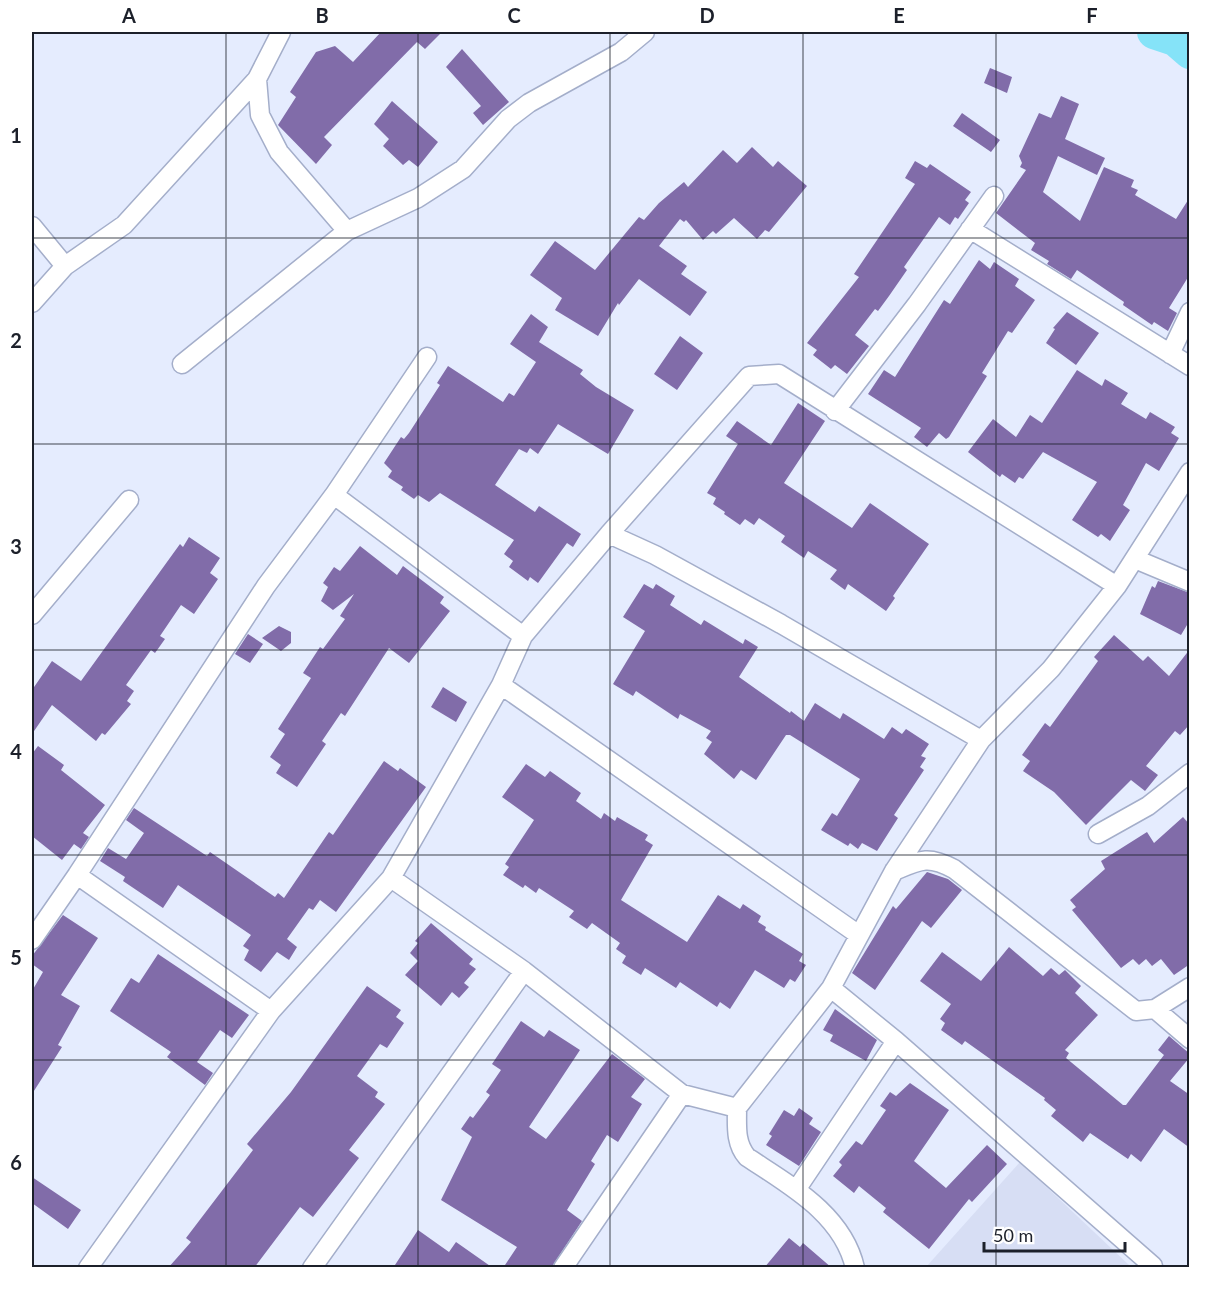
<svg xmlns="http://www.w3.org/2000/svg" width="1221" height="1299" font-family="Lato,sans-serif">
<rect width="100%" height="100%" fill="#e5ecfe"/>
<path fill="#d7def4" d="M1020,1162L1129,1265L1127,1267H926Z"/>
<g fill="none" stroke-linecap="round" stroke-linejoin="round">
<path stroke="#85e3f8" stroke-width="34" d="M1154,32L1175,39L1190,52"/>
</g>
<path fill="#816ca9" d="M381,32H442L425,49L417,42L324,137L332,145L316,164L278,125L296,97L290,92L316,52L335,46L353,62Z
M462,49L509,102L483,125L473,113L481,106L446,67Z
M990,68L1012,77L1007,93L984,83Z
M1061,96L1079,104L1065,139L1105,158L1097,175L1058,156L1043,192L1080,221L1104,167L1134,180L1131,187L1138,190L1135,195L1176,219L1190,197V274L1169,308L1177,313L1168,331L1154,322L1152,325L1123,305L1124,302L1077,270L1071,279L1047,264L1049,261L1031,250L1035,243L996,213L1026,170L1020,167L1022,163L1019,156L1039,113L1051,118Z
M392,101L438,142L418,167L409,160L403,165L383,146L389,139L374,124Z
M962,113L1000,140L991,152L953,126Z
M752,147L773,167L778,161L807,186L769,232L765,230L757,239L734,218L716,234L713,231L703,240L686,220L684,222L680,219L659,246L687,266L681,274L707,292L690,316L639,279L619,305L618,303L598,336L555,310L562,298L530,275L555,241L595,270L639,217L644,220L659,203L684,182L688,187L723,150L737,163Z
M915,161L927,168L930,164L971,192L965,200L969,203L958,219L955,217L950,225L939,217L904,267L907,270L889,296L878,311L875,309L855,335L869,346L847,374L835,365L831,369L813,355L817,350L807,343L859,277L854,274L915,184L905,178Z
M979,260L990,269L994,262L1019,279L1015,286L1035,300L1012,333L1008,331L982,373L987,376L949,437L946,439L939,433L927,447L914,437L921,428L868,394L884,370L895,377L944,300L950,304Z
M1067,312L1099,333L1076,365L1046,343L1055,329L1053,328Z
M531,314L548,327L539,342L583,370L580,374L596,387L634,410L608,454L558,424L538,454L530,448L527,453L519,449L495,485L535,512L539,506L581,534L573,547L567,543L538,583L530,577L528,581L509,567L513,561L504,554L514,540L440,493L429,502L418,495L414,499L401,490L403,487L388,477L392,471L384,463L401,437L404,439L409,433L440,385L437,383L448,366L503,402L509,393L514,396L536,362L510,344Z
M680,336L703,353L677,390L654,374Z
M1077,370L1102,386L1105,379L1128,393L1121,404L1146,419L1150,412L1175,427L1171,433L1179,438L1159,471L1146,463L1123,505L1130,510L1110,541L1101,534L1098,537L1072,520L1097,482L1043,452L1023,479L1019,477L1015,483L1002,474L1000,477L968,452L993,419L1016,437L1030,415L1042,423Z
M798,403L825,421L784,483L852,528L870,503L929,544L893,596L895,598L886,611L848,584L845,590L830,579L837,570L808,551L804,558L781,542L785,536L759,518L754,525L745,519L740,525L724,514L725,512L713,504L716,498L707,493L738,444L726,436L737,421L771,445Z
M189,537L220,558L210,573L218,579L194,614L181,605L160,636L165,639L155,653L151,650L126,685L134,691L127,701L131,704L105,735L102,733L96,741L52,705L32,734V690L52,661L81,681L180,544L183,547Z
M360,546L397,575L403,566L444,597L440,603L450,611L409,663L389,648L345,716L341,713L322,741L326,744L297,787L276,773L281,765L270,757L285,734L278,729L311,678L303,673L320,647L323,649L345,619L340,616L354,594L333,610L321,601L328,587L323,583L334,567L340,571Z
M1158,581L1190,593V620L1181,635L1140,614L1152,586L1155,588Z
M644,584L653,589L656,584L675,596L670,605L701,625L704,620L743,644L745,639L758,647L739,677L790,713L791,711L804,721L815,703L840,719L843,713L884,739L892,727L902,734L906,729L929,744L921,756L926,758L920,767L924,770L894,815L898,818L877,851L862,843L858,849L850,843L848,846L821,830L832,813L837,816L860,779L790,735H786L756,780L741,770L734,779L704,754L712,742L706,738L711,731L680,714L678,719L636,691L633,696L613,684L645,631L623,617Z
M279,626L291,632V643L281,651L262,638Z
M248,634L263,644L250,663L235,654Z
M1114,635L1143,661L1148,656L1169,676L1190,649V724L1180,735L1175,731L1146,766L1158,775L1145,791L1131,780L1086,825L1054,792L1023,771L1030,761L1022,755L1045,723L1050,727L1098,661L1094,657Z
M443,687L467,702L456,722L431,707Z
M38,746L64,765L61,770L105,805L83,833L89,837L81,849L74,844L62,860L32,836V754Z
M384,761L398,771L400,768L426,787L336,912L320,900L313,910L309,908L287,939L297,947L289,960L277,952L261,972L244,960L249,950L243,946L251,935L178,885L163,908L123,881L125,877L100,861L108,848L126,859L144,833L126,820L134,808L207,856L210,852L275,897L278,893L284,898L329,832L333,835Z
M526,764L545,777L550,771L581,793L576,801L601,819L604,813L615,821L617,817L648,835L645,840L653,845L621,900L687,942L718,895L740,909L743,904L761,916L758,922L766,927L765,930L803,954L799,961L806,965L795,982L790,979L784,988L755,970L730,1009L720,1002L717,1007L680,982L676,988L645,968L641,975L622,963L626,956L616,949L620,943L592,923L587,929L569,917L574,911L539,888L536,893L525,885L523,888L503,875L509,867L505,864L534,820L502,797Z
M1183,817L1190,825V964L1174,975L1161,959L1152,966L1146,959L1139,965L1133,959L1121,968L1072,910L1076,907L1070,900L1105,869L1101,861L1147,832L1154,843Z
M927,872L948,879L962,890L931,928L922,921L875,990L852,973L893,906L896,909Z
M63,915L98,938L61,995L80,1006L58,1045L62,1047L32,1094V991L43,972L32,964V956Z
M431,923L473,959L469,964L476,969L464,983L469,987L459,998L452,992L441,1006L405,975L418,961L410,953L418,943L415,941Z
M1009,947L1043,976L1051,968L1059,975L1065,970L1081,986L1075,993L1098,1015L1065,1050L1069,1053L1066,1058L1123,1105H1126L1164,1055L1158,1050L1169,1036L1190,1054V1057L1170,1081L1190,1095V1148L1164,1129L1141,1162L1131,1154L1128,1159L1090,1133L1083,1142L1051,1116L1056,1110L1044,1100L1045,1098L965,1041L962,1045L941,1030L945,1023L940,1019L951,1004L920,981L942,952L981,981Z
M158,954L249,1015L232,1038L220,1030L197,1062L213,1073L205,1085L167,1057L171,1052L110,1011L131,978L139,983Z
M367,986L401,1010L396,1017L404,1023L387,1048L380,1044L357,1076L378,1092L375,1097L385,1104L349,1150L359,1158L313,1217L300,1207L254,1268H168L191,1242L186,1238L253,1150L247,1144L291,1092Z
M835,1009L877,1040L866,1061L830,1041L833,1035L823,1030Z
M521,1021L544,1037L549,1030L580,1050L529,1127L546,1139L612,1054L645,1079L631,1097L642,1104L618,1142L607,1135L591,1161L595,1164L567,1210L582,1221L551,1268H503L517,1247L441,1200L472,1137L461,1129L470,1116L473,1118L490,1095L486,1092L501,1070L492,1064Z
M910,1083L949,1110L914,1161L946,1188L987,1145L1007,1164L972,1202L969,1199L929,1249L883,1212L886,1208L859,1186L854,1193L833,1176L842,1165L839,1162L856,1141L862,1145L886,1110L880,1106L890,1092L896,1096Z
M799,1108L813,1118L809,1124L821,1132L799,1166L766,1145L772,1136L769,1134L784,1110L794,1116Z
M32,1177L81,1210L68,1229L32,1203Z
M418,1230L449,1252L456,1242L493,1268H393Z
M789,1238L800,1247L803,1243L832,1268H764Z"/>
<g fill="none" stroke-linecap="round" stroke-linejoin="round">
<g stroke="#a4aeca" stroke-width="21">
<path id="minor" d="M281,32L257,79L260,115L279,152L347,231L418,198L463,169L508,119L529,103L621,52L645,32
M32,226L65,266
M970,229L1190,366
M32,303L65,266L124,225L257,79
M1170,354L1190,312
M182,364L347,231
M835,411L917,304L994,196
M334,495L523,636
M609,534L655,555L781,624L981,740
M1135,559L1190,582
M32,615L129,500
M501,685L859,935
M1098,834L1148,806L1190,773
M894,871C920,860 928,855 954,869L1136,1011L1155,1009L1190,987
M77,875L271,1011
M391,878L524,971L682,1094L737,1108C737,1126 735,1143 747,1157C789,1185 843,1214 855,1268
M32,940L77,875L266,586L334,495L427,357
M831,988L896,1041L1153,1266
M1155,1009L1190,1039
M737,1108L831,988L894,871L981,740L1051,669L1117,586L1190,472
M796,1190L896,1041
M88,1268L271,1011L391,878L501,685L523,636L609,534L749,376L779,374L1117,586
M312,1268L524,971
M563,1268L682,1094"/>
</g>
<use href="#minor" stroke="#fff" stroke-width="18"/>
</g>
<path fill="none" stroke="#1c202a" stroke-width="1.5" stroke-opacity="0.55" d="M226,32V1268M418,32V1268M610,32V1268M803,32V1268M996,32V1268M32,238H1190M32,444H1190M32,650H1190M32,855H1190M32,1060H1190"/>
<rect width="1221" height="1299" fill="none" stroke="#ffffff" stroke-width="66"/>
<path d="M984 1242v9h141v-9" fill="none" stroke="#1c202a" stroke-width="3"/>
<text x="993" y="1242" font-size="18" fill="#1c202a" stroke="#ffffff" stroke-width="4.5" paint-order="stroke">50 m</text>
<rect x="33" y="33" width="1155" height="1233" fill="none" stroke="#1c202a" stroke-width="2"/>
<g font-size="20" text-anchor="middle" font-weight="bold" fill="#1c202a">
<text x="129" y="23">A</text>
<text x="322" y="23">B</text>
<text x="514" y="23">C</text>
<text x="707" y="23">D</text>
<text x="899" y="23">E</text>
<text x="1092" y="23">F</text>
<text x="16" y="143">1</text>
<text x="16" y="348">2</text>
<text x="16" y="554">3</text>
<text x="16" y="759">4</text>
<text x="16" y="965">5</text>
<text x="16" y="1170">6</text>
</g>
</svg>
